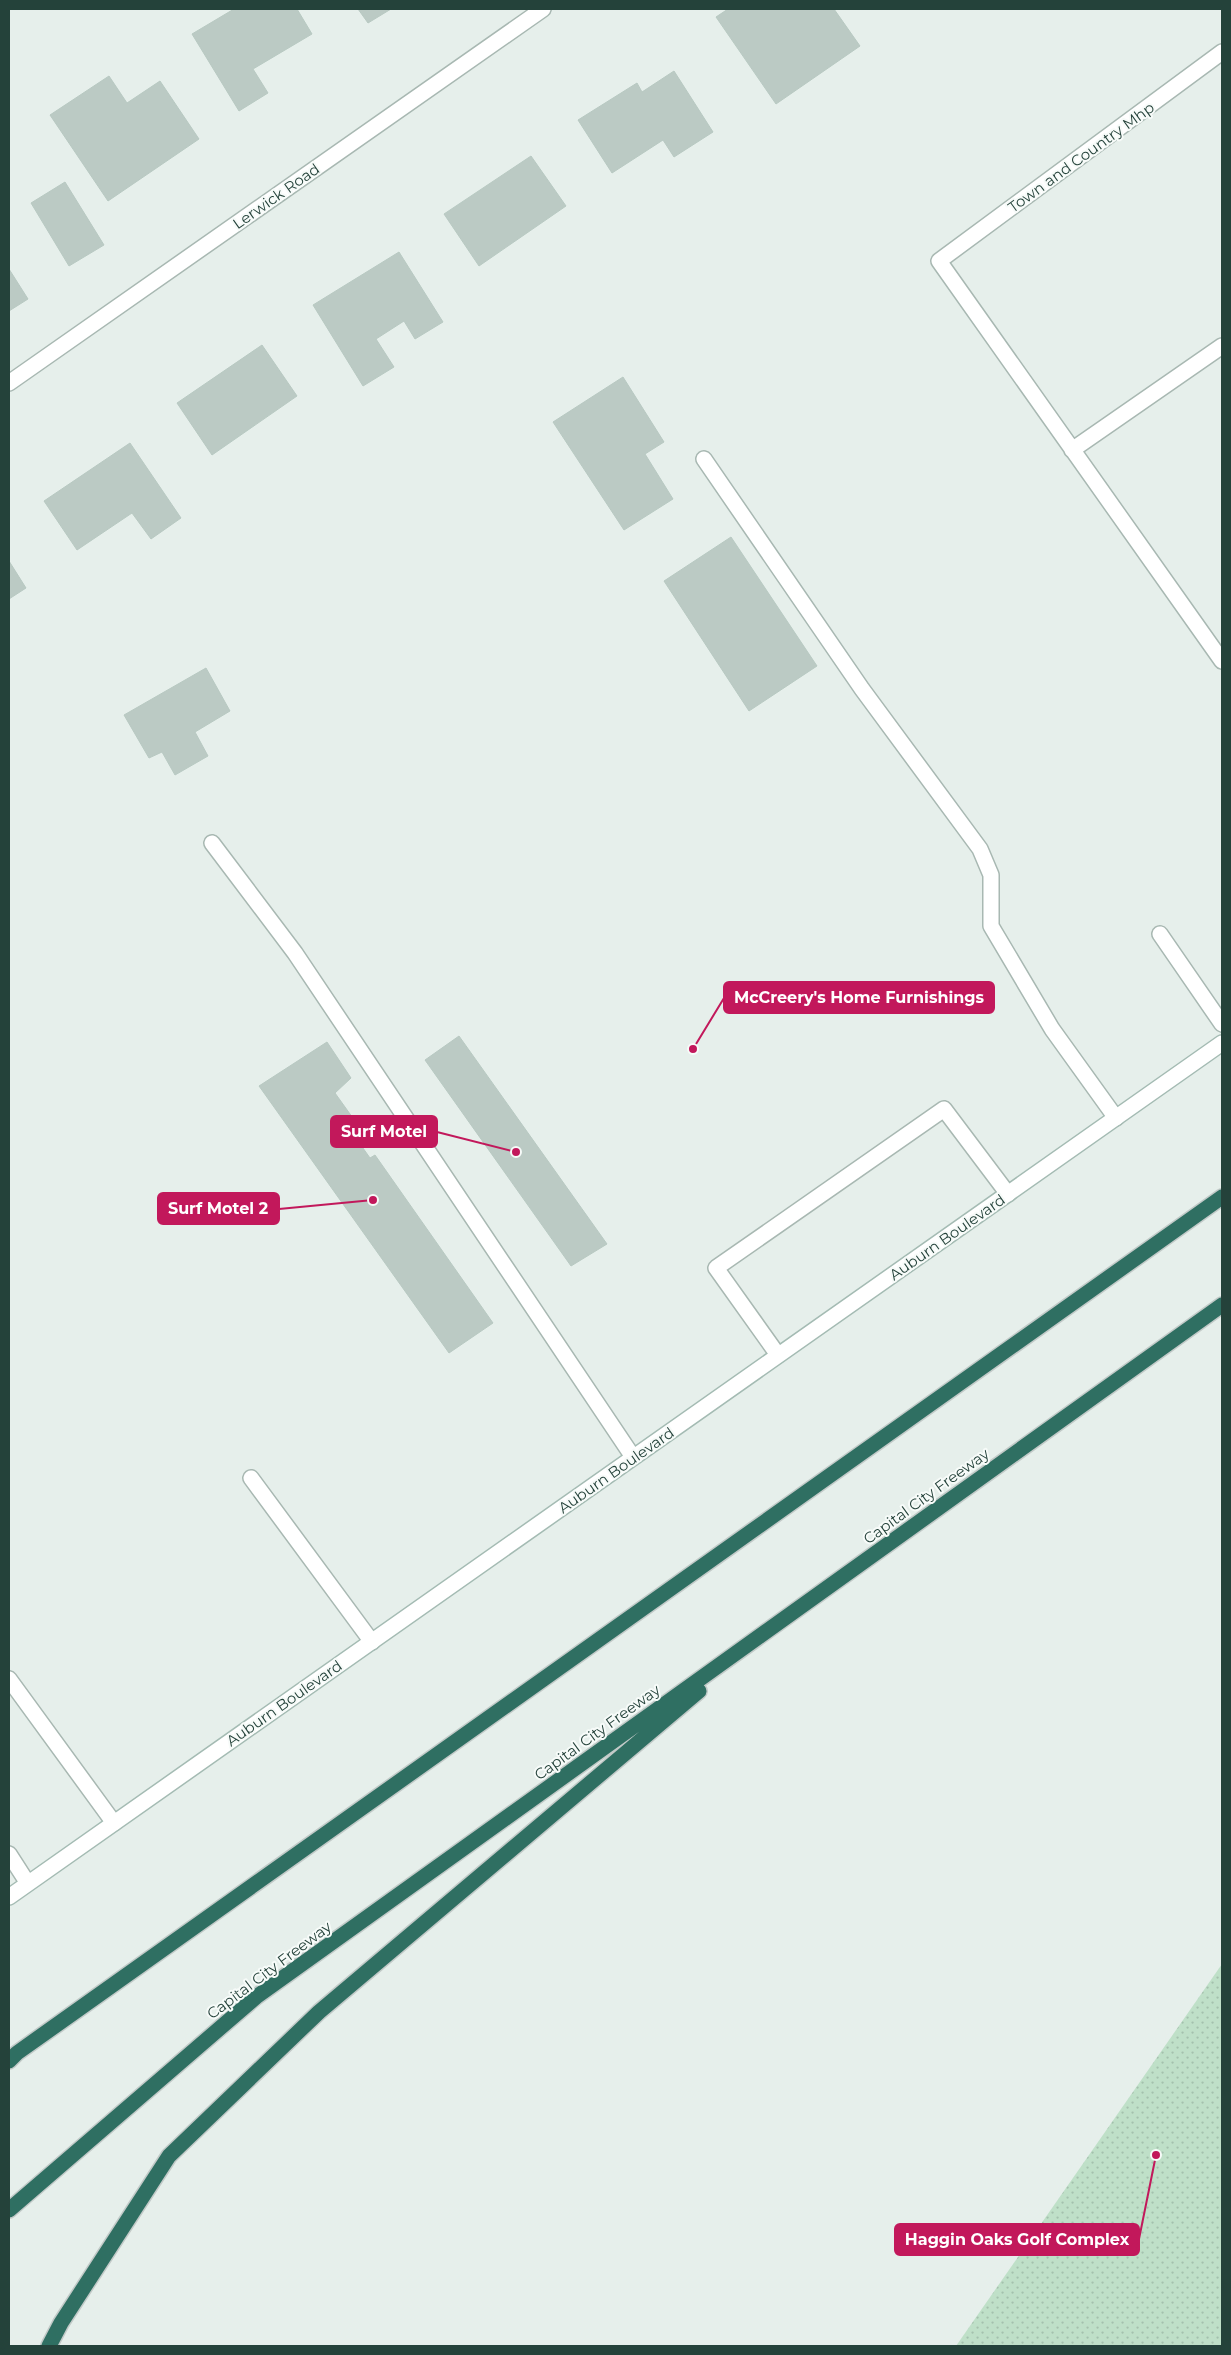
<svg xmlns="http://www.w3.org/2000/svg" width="1231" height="2355" font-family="Montserrat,sans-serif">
<defs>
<pattern id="grass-dots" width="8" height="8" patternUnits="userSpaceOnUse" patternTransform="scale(1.25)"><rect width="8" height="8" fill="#bfe0c8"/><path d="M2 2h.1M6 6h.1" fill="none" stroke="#a4c1ad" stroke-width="1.8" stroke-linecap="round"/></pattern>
</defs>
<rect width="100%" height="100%" fill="#e6efeb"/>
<path fill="url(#grass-dots)" d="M1222,1964V2346H956Z"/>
<path fill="#bbcac4" stroke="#b8c9c2" d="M234,9H297L312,34L253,69L268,93L239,111L192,34Z
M358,9H391L368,23Z
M728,9H834L860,46L776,104L716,17Z
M674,71L713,132L674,157L663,140L612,173L578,120L637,83L642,92Z
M109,76L127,103L160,81L199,139L108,201L50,115Z
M531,156L566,206L479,266L444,214Z
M65,182L104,245L69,266L31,203Z
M399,252L443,322L415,339L404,321L376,339L394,367L363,386L313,305Z
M9,269L28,299L9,311Z
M262,345L297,396L212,455L177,403Z
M623,377L664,442L645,454L673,499L624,530L553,422Z
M130,443L181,518L151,539L132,513L77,550L44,501Z
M731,537L817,666L749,711L664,581Z
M9,561L26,588L9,599Z
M206,668L230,711L195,732L208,756L175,775L162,752L149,758L124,715Z
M459,1036L607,1244L571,1266L425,1060Z
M327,1042L351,1078L335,1093L365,1135L358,1141L370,1158L375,1155L493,1323L449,1353L259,1086Z"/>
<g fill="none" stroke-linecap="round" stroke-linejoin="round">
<g stroke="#a8b8b2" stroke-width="18">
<path id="lane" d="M1222,52L939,261L1222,661
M1072,450L1222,346
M704,459L862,689L980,849L991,875V926L1052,1029L1116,1118
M212,843L295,953L633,1457
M1160,934L1222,1024
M778,1355L716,1268L944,1109L1008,1194
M251,1478L372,1642
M9,1679L114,1823
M9,1854L27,1882"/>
</g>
<g stroke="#a8b8b2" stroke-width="18">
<path id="street" d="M9,383L543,9"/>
</g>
<g stroke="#a4bbb3" stroke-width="18">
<path id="secondary" d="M9,1897L1222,1043"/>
</g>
<g stroke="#c2cac8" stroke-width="18">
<path id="highway" d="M9,2061L17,2053L1222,1197
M9,2210L256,1997L1222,1305
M49,2346L61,2323L169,2156L319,2012L699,1691"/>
</g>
<use href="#lane" stroke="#fff" stroke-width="15"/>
<use href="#street" stroke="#fff" stroke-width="15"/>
<use href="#secondary" stroke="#fff" stroke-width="15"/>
<use href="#highway" stroke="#2f6f62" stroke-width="15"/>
</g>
<g text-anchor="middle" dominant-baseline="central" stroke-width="4" stroke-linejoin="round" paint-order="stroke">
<g font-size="15" fill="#24423a" stroke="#f7fbf9">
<text transform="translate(1081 157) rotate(-36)">Town and Country Mhp</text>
<text transform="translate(276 196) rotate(-35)">Lerwick Road</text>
<text transform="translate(947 1237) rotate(-35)">Auburn Boulevard</text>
<text transform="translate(616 1470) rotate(-35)">Auburn Boulevard</text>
<text transform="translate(926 1496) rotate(-36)">Capital City Freeway</text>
<text transform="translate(284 1703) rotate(-35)">Auburn Boulevard</text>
<text transform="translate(597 1732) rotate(-36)">Capital City Freeway</text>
<text transform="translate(269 1970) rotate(-37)">Capital City Freeway</text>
</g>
</g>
<path fill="none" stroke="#c2185b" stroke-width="2" d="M693 1049L724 998M516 1152L437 1132M373 1200L279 1209M1156 2155L1139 2239"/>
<g fill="#c2185b" stroke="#f7fbf9" stroke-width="2">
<circle cx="693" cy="1049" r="5"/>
<circle cx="516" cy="1152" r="5"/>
<circle cx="373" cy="1200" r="5"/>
<circle cx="1156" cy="2155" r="5"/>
</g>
<g fill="#c2185b" stroke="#c2185b" stroke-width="2">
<rect x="724" y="982" width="270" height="31" rx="5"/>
<rect x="331" y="1116" width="106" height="31" rx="5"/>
<rect x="158" y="1193" width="121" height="31" rx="5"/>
<rect x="895" y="2224" width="244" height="31" rx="5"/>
</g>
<g font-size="16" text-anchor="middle" font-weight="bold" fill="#fff">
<text x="859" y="1003">McCreery's Home Furnishings</text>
<text x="384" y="1137">Surf Motel</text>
<text x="218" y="1214">Surf Motel 2</text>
<text x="1017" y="2245">Haggin Oaks Golf Complex</text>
</g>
<rect width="1231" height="2355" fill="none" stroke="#24423a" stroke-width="20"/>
</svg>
